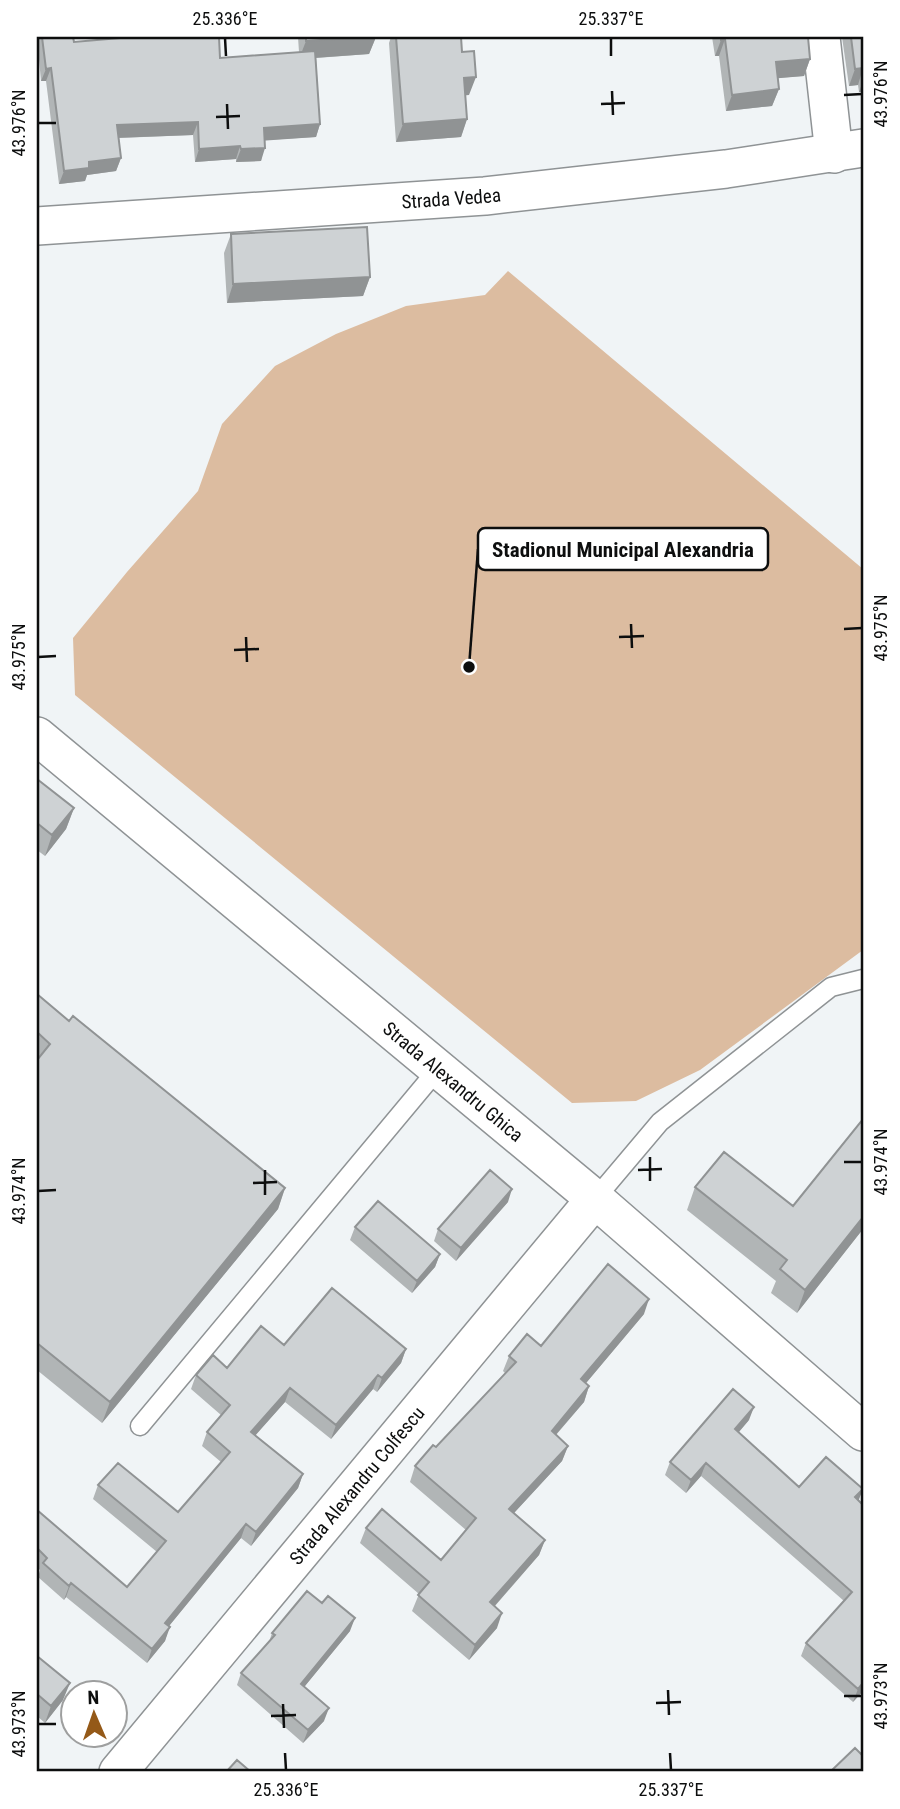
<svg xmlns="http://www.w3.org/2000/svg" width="900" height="1809" font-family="'Roboto Condensed',sans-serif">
<rect width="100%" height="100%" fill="#f0f4f6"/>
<path fill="#dcbca0" d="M508,271L863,569V950L700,1070L636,1101L572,1103L75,695L73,638L127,572L198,491L222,424L275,366L336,334L406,306L485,295Z"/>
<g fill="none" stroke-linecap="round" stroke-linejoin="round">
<g stroke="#8f9395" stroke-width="21">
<path id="service" d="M595,1199L660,1122L831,987L863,979
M140,1426L438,1069"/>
</g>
<g stroke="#8f9395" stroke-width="40">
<g id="minor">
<path d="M821,37L834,154"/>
<path id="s1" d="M37,226L485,196L726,169L863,148"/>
<path id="s2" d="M37,736L595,1199L863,1432"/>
<path id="s3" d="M118,1772L595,1199"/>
</g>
</g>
<use href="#service" stroke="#fff" stroke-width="18"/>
<use href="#minor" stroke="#fff" stroke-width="37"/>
</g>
<path fill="#b1b5b6" d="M37,37H73L74,42L220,58L299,52L298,37H376L369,54L316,58L320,124L316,137L265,140L261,161L236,162V159L195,162L193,135L119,138L121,158L116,171L87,175L85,181L59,184L46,81H41Z
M391,37H461L462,52L469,95H465L467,119L461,137L396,142L389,43Z
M712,37H808L810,59L804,76L777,78L779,89L772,106L726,111L719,56H715Z
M842,37H863V92H859L858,85L849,86Z
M231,234L370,277L363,296L227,303L224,253Z
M37,779L74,808L66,829L45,856L37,850Z
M37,994L69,1021L285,1188L278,1209L102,1423L37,1370Z
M863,1119V1229L797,1313L771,1293L776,1281L687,1210L695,1187L793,1206Z
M508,1202L456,1261L434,1241L438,1229Z
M355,1227L440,1254L435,1267L412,1293L350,1240Z
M644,1314L586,1383L589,1386L584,1402L556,1435L568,1446L562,1461L514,1513L545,1540L539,1555L495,1606L497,1628L469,1660L412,1611L419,1594L360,1543L366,1528L441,1560L466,1530L410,1482L415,1466L436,1447L505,1373L503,1371L509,1356Z
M284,1345L406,1349L401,1363L377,1392L373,1389L331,1439L285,1402L255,1435L303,1474L298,1488L251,1546L241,1538L169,1626L165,1641L147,1663L66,1597L64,1600L38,1577L40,1570L37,1567V1510L127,1587L157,1552L93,1499L98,1485L178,1512L221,1462L202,1446L207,1432L221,1415L191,1389L196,1375L227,1368Z
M749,1420L739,1432L799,1487L858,1500L863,1505V1691L853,1702L801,1656L806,1643L844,1601L701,1476L686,1493L665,1475L670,1462Z
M350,1631L304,1687L324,1721L303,1743L237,1685L241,1673L269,1642L272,1633Z
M37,1656L63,1700L45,1723L37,1716Z"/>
<path fill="#909394" d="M364,37H376L369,54L299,59L306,41Z
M725,39L719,56H715L721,40Z
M810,59L804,76L769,79L776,62Z
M51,68L46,81H41L46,69Z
M863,68L858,85L849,86L855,69Z
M476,77L469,95L458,96L464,78Z
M863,81V92H859Z
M779,89L772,106L726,111L732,95Z
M467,119L461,137L396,142L403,124Z
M198,122L193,135L113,138L117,125Z
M320,124L316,137L259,141L264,128Z
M240,146L236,159L195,162L199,149Z
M265,148L261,161L236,162L241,149Z
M121,158L116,171L87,175L85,181L59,184L64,171L89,162Z
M370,277L363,296L227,303L233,284Z
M74,808L66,829L45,856L52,835Z
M285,1188L278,1209L102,1423L110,1402Z
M512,1189L508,1202L456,1261L461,1248Z
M863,1217V1229L797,1313L805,1290Z
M440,1254L435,1267L412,1293L417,1281Z
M649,1299L644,1314L576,1395L581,1379Z
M406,1349L401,1363L377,1392L382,1378Z
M378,1375L373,1389L331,1439L336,1425Z
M589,1386L584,1402L546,1446L552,1431Z
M290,1388L285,1402L246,1446L251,1432Z
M754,1407L749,1420L731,1441L735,1429Z
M568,1446L562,1461L503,1525L509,1509Z
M706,1463L701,1476L686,1493L691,1480Z
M303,1474L298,1488L251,1546L256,1532Z
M863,1489L858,1502L855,1497Z
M246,1524L241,1538L160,1637L165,1623Z
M545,1540L539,1555L484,1618L490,1602Z
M71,1583L66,1597L64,1600L69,1586Z
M502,1613L497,1628L469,1660L475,1645Z
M355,1618L350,1631L296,1697L301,1684Z
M170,1627L165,1641L147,1663L152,1649Z
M70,1683L63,1700L45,1723L51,1706Z
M863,1683V1691L853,1702L858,1689Z
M329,1708L324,1721L303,1743L308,1730Z"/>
<path fill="#ced2d4" stroke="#909394" stroke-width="2" d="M42,37H73L74,42L132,37H219L220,58L315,51L320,124L264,128L265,148L241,149L240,146L199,149L198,122L117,125L121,158L89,162V168L64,171L51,68L46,69Z
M306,37H364L306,41Z
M396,37H461L462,52L474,51L476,77L464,78L467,119L403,124Z
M721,37H808L810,59L776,62L779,89L732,95L725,39L721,40Z
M851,37H863V68L855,69Z
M367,227L370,277L233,284L231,234Z
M37,779L74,808L52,835L37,823Z
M37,994L69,1021L73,1016L285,1188L110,1402L37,1343V1060L50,1044L37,1032Z
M863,1119V1217L805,1290L780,1269L787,1260L695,1187L724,1152L793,1206Z
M490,1170L512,1189L461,1248L438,1229Z
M378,1201L440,1254L417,1281L355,1227Z
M608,1264L649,1299L581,1379L589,1386L552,1431L568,1446L509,1509L545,1540L490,1602L502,1613L475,1645L418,1595L429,1582L366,1528L382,1509L441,1560L476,1518L415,1466L433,1445L436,1447L516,1362L509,1356L527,1334L541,1346Z
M332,1288L406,1349L382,1378L378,1375L336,1425L290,1388L251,1432L303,1474L256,1532L246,1524L165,1623L170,1627L152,1649L71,1583L69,1586L43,1563L47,1558L37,1548V1510L127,1587L166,1541L98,1485L118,1463L178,1512L230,1452L207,1432L230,1405L196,1375L213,1355L227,1368L261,1326L284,1345Z
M733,1389L754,1407L735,1429L799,1487L826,1457L863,1489L855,1497L863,1505V1683L858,1689L806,1643L852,1592L706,1463L691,1480L670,1462Z
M307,1591L322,1603L328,1596L355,1618L301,1684L329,1708L308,1730L241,1673L275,1635L272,1633Z
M37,1656L70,1683L51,1706L37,1694Z
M855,1748L863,1756V1772H830Z
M237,1760L251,1772H226Z"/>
<path fill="none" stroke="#0d0e0e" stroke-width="2.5" d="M225,38L226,56M611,38V56M612,91L613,115M844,95L862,94M227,104L228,129M601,104L625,103M216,117L240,116M38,123H56M631,624L632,648M844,629L862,628M246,637L247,662M619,637L644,636M234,650L259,649M38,657L56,656M650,1157V1181M844,1162H862M265,1170V1195M638,1170L662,1169M253,1183L277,1182M38,1191L56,1190M668,1690L669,1715M844,1696H862M656,1703L681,1702M283,1704L284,1728M271,1716L296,1715M38,1724H56M285,1753L286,1770M670,1753L671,1770"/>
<g text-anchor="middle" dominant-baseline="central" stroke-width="5" stroke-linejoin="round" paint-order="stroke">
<g font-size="19" fill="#0d0e0e" stroke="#fff">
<text stroke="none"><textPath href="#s1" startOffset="415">Strada Vedea</textPath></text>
<text stroke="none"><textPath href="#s2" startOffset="541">Strada Alexandru Ghica</textPath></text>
<text stroke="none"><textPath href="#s3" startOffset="373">Strada Alexandru Colfescu</textPath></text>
</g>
</g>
<path fill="none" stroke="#0d0e0e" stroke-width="2.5" d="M469 667L478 549"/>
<circle fill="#0d0e0e" stroke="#fff" stroke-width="2.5" cx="469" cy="667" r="7"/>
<rect fill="#fff" stroke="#0d0e0e" stroke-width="2.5" x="478" y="528" width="290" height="42" rx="7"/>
<g font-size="21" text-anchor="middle" font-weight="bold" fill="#0d0e0e">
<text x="623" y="557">Stadionul Municipal Alexandria</text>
</g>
<rect width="900" height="1809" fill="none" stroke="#ffffff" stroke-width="77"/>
<g transform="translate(94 1714) rotate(358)"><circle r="33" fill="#ffffff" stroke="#9e9f9f" stroke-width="2"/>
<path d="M0-5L12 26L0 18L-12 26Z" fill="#945918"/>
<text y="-10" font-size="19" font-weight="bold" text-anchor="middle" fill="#0d0e0e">N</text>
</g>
<rect x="38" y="38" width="824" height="1732" fill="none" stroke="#0d0e0e" stroke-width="2.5"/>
<g font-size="18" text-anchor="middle" fill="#0d0e0e">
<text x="225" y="25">25.336°E</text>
<text x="611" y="25">25.337°E</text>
<text transform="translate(881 94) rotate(-90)" y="6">43.976°N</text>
<text transform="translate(19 123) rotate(-90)" y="6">43.976°N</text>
<text transform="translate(881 628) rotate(-90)" y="6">43.975°N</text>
<text transform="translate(19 657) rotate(-90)" y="6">43.975°N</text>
<text transform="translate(881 1162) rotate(-90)" y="6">43.974°N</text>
<text transform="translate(19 1191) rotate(-90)" y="6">43.974°N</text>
<text transform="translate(881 1696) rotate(-90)" y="6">43.973°N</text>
<text transform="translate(19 1724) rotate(-90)" y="6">43.973°N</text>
<text x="286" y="1796">25.336°E</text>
<text x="671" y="1796">25.337°E</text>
</g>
</svg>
